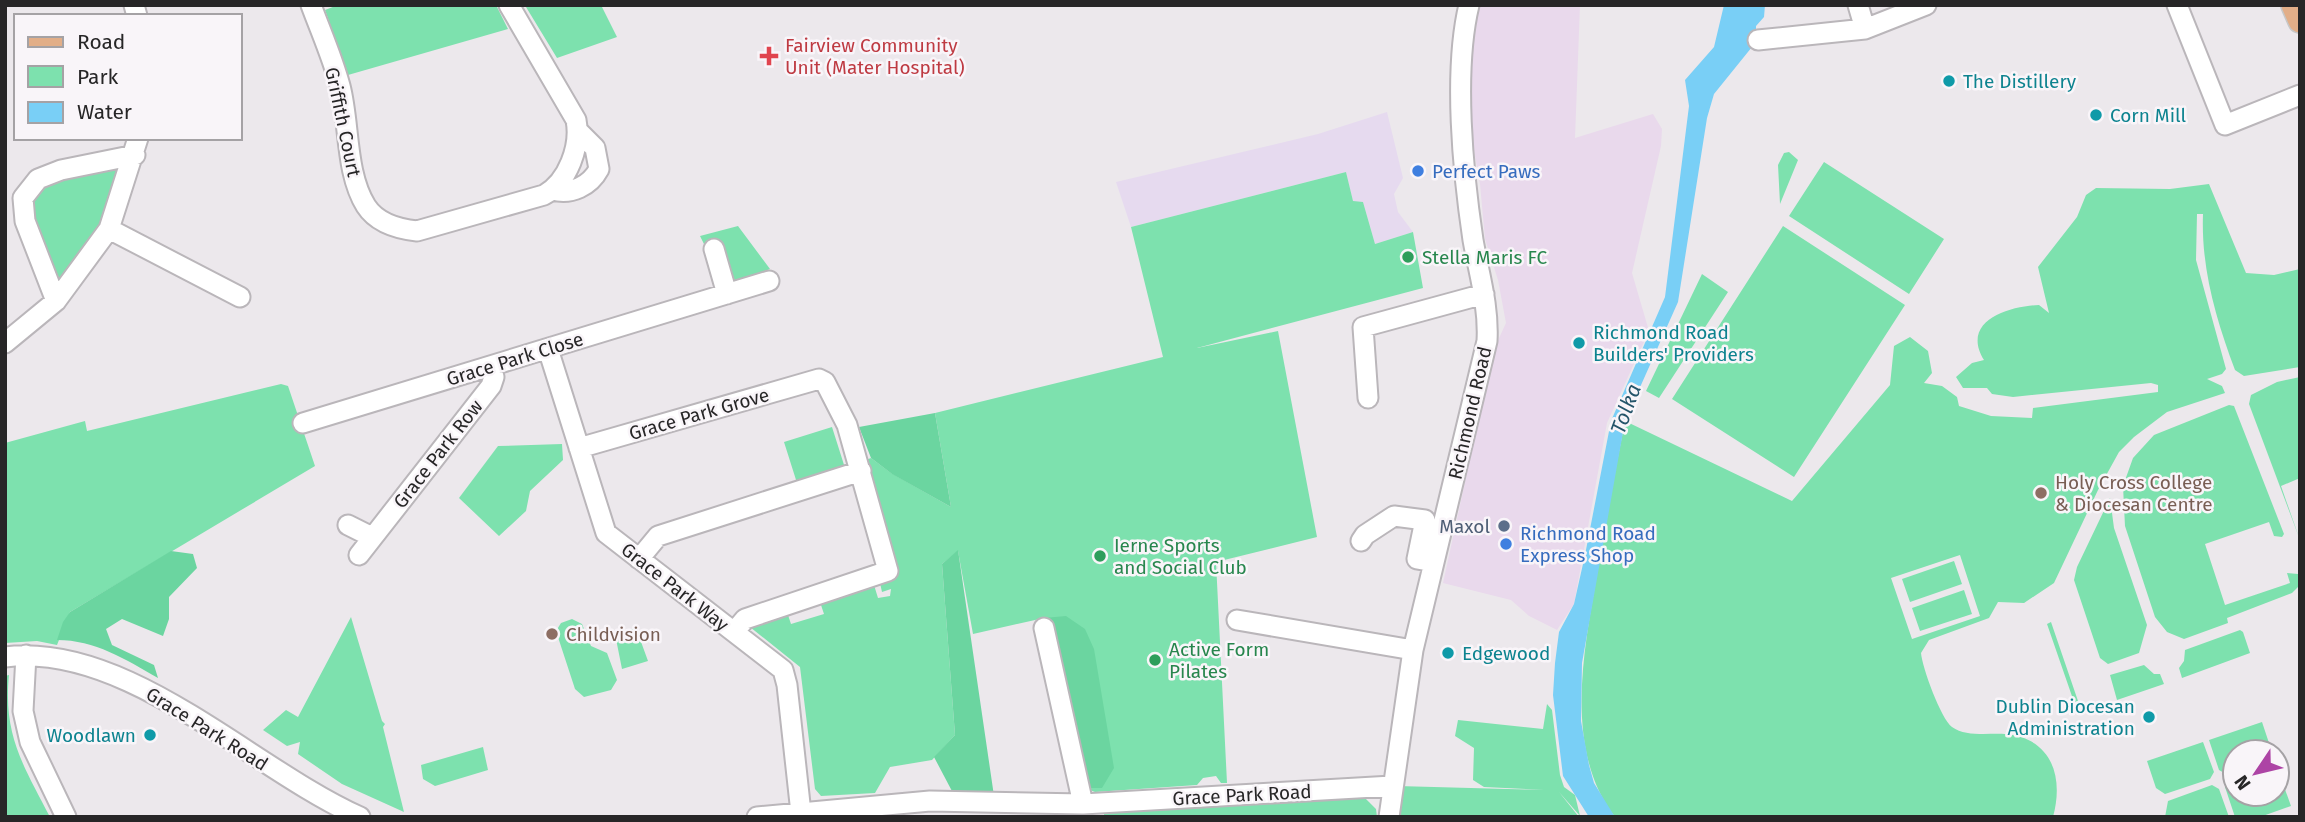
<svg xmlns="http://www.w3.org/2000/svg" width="2305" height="822" font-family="'Fira Sans',sans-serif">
<rect width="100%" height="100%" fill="#ece8ec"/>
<path fill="#e6daef" d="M1387,112L1403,178L1394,194L1398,212L1413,232L1375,244L1363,202H1353L1346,172L1131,227L1116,182L1318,134Z"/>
<path fill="#e9d9ec" d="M1478,5H1580L1575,138L1653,114L1662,129L1661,146L1632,273L1649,331L1607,423L1574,604L1557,630L1529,616L1511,600L1443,583L1494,349L1506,323L1498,280L1485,239L1480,184L1471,134L1467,40Z"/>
<path fill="#7de1ae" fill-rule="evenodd" d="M338,5H496L508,29L348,75L325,10Z
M529,5H601L617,37L557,58L526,7Z
M1789,152L1798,160L1780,204L1778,165L1784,153Z
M1824,162L1944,239L1909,294L1789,216Z
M120,167L104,220L58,288C19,192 12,185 120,167Z
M1346,172L1353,201L1363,202L1375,244L1413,232L1423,288L1197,348L1278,331L1317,537L1216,562L1227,783H1221L1216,776L1203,778L1197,785L1095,792L1085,788L1044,618L973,634L958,551L942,564L955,735L932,760L890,767L875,793L821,796L815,789L800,667L750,627L787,612L791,624L824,614L820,602L874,585L878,598L890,596L891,589L882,592L880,583L863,461L871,458L891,473L951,507L935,413L1163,357L1131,227Z
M2209,184L2246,273L2274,275L2300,269V367L2244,376L2235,370C2216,319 2201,269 2203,214H2197L2196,260L2226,369L2222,374L2207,379L2222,386L2225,393L2167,412L2134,437L2119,452L2098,490L2054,583L2024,603L1998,602L1989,618L1929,640L1921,653C1922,667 1941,719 1952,727C1966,737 1988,733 2005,734C2052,738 2064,777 2053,817H1615C1563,750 1584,650 1597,574C1605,523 1615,472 1625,421L1792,501L1890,385L1894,346L1910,337L1928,351L1932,373L1924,383L1942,386L1957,397L1959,406L1991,416L2032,418L2033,408L2158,392V385L2151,383L2013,397L1992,394L1987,388H1963L1956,377L1972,363L1984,360C1960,321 2009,306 2039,305L2049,313L2038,267L2077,217L2086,195L2096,188L2170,189ZM1960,555L1980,616L1912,639L1891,578Z
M738,226L770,269L734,284L706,248L700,236Z
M1783,226L1905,305L1794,477L1672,399Z
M1702,274L1728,292L1659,398L1646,391Z
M2300,377V478L2281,486L2300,540L2249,404L2251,395L2277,382Z
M281,384L288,386L315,466L70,612L57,645L37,641L5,643V443L85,421L87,431Z
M2229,405L2234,406L2284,534L2282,537L2274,536L2269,522L2205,544L2225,605L2290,583L2287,573L2298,574L2300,585L2292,593L2227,618L2228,623L2184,639L2167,632L2155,617L2125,526L2123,486L2133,458L2154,435Z
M832,427L845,468L797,483L784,442Z
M562,444L563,460L530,491L526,511L499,536L459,498L498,446Z
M2110,498L2114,528L2147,625L2139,653L2108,664L2100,658L2074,580L2077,567Z
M1954,561L1962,584L1910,602L1902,579Z
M1964,590L1972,614L1920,631L1912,608Z
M351,617L382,721L385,724L383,727L404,812L342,784L298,754L300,742L287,746L263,730L286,710L298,717Z
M572,619L582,624L591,646L607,653L617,680L611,690L584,697L575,689L556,631L561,623Z
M2051,622L2078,701L2074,702L2047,624Z
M636,628L648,661L622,669L615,634Z
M2240,630L2243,632L2250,653L2182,678L2179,668L2184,661L2185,650Z
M2144,665L2154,674H2160L2164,684L2117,700L2110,675Z
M9,675C3,735 23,765 50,817L5,815V676Z
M1547,704L1552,710L1560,775L1564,787L1575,795L1580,816L1559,792L1579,817H1394L1397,786L1545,790L1484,787L1473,780L1474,748L1455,736L1458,720L1543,729Z
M2262,722L2272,752H2235V771L2226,774L2219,770L2209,740Z
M2203,742L2214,772L2210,779L2165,794L2156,788L2147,761Z
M483,747L488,770L435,786L423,779L421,765Z
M2277,767L2291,806L2260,817H2235L2225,787L2228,780L2235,778V794H2277Z
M2212,785L2219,789L2229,817H2165L2168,801Z
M1334,798H1365L1376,809L1377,817H1104V813Z"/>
<path fill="#6bd5a0" d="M935,413L951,507L892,474L871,458L859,427Z
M958,550L994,796L953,793L934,757L955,735L942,564Z
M171,551L193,554L197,568L169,597V619L163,636L122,619L106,629L112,645L154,665L158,678C125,659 95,640 57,640L63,622L70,612Z
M1066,616L1085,629L1094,649L1114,768L1102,788H1085L1044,618Z"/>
<path fill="#79cff6" d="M1724,5H1765L1764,17L1756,26V42L1714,94L1707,118L1678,302L1625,421L1582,663L1581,721L1589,765L1594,783L1615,817H1589L1563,776L1553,695L1555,663L1559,632L1574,604L1585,555L1611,421L1665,297L1689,106L1685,80L1714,47Z"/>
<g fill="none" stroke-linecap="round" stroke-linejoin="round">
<g stroke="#bab6ba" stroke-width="23">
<path id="minor" d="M134,5L137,16
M311,5C321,32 333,59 340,86C350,124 345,172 366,206C377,223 398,229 417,231L544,195C568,182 581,146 576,120L509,5
M1858,5L1865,29
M2177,5L2225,125L2300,95
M1758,40L1865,29L1926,5
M553,190C571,195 590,186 599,169L595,148L578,131
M109,229L240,297
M714,249L727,294
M56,301L25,221L23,198L38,179L61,170L135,155
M5,343L56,301L109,229L138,138
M548,349L606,533L783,670L787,685L801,813
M1368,398L1363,327L1484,294
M303,423L769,281
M579,448L819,379L825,382L847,425L888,571L745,619L734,632
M348,525L372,537
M1361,541L1365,535L1394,516L1425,520L1417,559L1434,562
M359,555L491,386L494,377L491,367
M639,559L658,536L861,471
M1237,620L1413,650
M1044,628L1083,804
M26,655L23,711L30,742L66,817
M5,657C128,642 252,769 360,817
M757,817L930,801L1083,804L1392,786
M1389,817L1413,650L1487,341C1489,306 1479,274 1473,240C1463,173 1453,71 1469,5"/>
</g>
<g stroke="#c7c7c7" stroke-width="26">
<path id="major" d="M2293,5L2300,21"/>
</g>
<use href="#minor" stroke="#fff" stroke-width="19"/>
<use href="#major" stroke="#e2ae88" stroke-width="23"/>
</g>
<path fill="#e0444e" stroke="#f9f5f9" stroke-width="2.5" d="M765.5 45.5h7v7h7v7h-7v7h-7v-7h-7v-7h7z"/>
<g fill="#0f9aa8" stroke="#f9f5f9" stroke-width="2.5">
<circle cx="1949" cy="81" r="7"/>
<circle cx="2096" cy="115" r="7"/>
<circle cx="1579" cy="343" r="7"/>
<circle cx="1448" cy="653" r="7"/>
<circle cx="2149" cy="717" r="7"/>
<circle cx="150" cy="735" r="7"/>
</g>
<g fill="#3f7fe0" stroke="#f9f5f9" stroke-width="2.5">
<circle cx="1418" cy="171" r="7"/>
<circle cx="1506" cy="544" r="7"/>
</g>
<g fill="#2e9e5b" stroke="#f9f5f9" stroke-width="2.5">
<circle cx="1408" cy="257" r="7"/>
<circle cx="1100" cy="556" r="7"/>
<circle cx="1155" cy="660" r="7"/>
</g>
<g fill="#8d6e63" stroke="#f9f5f9" stroke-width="2.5">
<circle cx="2041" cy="493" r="7"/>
<circle cx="552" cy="634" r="7"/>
</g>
<circle fill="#5c6f8a" stroke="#f9f5f9" stroke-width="2.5" cx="1504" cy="526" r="7"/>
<g text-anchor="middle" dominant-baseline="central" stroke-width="5" stroke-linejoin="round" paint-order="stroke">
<g font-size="19" fill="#be3a42" stroke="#f9f5f9" text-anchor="start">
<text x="785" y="45">Fairview Community<tspan x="785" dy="22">Unit (Mater Hospital)</tspan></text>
</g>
<g font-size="19" fill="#0d838f" stroke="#f9f5f9" text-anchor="start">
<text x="1963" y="81">The Distillery</text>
<text x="2110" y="115">Corn Mill</text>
<text x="1593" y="332">Richmond Road<tspan x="1593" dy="22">Builders' Providers</tspan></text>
<text x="1462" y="653">Edgewood</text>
<text x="2135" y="706" text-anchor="end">Dublin Diocesan<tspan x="2135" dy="22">Administration</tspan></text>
<text x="136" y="735" text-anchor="end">Woodlawn</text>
</g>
<g font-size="19" fill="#272627" stroke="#f9f5f9">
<text transform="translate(343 122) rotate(78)">Griffith Court</text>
<text transform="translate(515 359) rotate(-17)">Grace Park Close</text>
<text transform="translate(1470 413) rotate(-77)">Richmond Road</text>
<text transform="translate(699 414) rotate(-16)">Grace Park Grove</text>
<text transform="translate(438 454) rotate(-52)">Grace Park Row</text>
<text transform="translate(675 587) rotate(38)">Grace Park Way</text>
<text transform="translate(207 729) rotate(32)">Grace Park Road</text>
<text transform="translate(1242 795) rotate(-3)">Grace Park Road</text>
</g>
<g font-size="19" fill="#366cbe" stroke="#f9f5f9" text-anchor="start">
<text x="1432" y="171">Perfect Paws</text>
<text x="1520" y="533">Richmond Road<tspan x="1520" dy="22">Express Shop</tspan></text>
</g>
<g font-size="19" fill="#27864d" stroke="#f9f5f9" text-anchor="start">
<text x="1422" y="257">Stella Maris FC</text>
<text x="1114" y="545">Ierne Sports<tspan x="1114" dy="22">and Social Club</tspan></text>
<text x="1169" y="649">Active Form<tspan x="1169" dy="22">Pilates</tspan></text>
</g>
<g font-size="19" fill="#785e54" stroke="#f9f5f9" text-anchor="start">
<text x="2055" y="482">Holy Cross College<tspan x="2055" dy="22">&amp; Diocesan Centre</tspan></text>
<text x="566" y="634">Childvision</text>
</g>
<g font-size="19" fill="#4e5e75" stroke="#f9f5f9" text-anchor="end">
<text x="1490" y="526">Maxol</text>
</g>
<g font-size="21" font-style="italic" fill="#25556a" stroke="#f9f5f9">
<text transform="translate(1626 409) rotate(-70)">Tolka</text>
</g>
</g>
<rect width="2305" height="822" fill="none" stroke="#272627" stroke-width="14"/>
<rect x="14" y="14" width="228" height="126" fill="#f9f5f9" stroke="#a5a2a5" stroke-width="2"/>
<rect x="28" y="37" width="35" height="10" fill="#e2ae88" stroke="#a5a2a5" stroke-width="2"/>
<text x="77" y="49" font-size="21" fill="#272627">Road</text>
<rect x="28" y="66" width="35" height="21" fill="#7de1ae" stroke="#a5a2a5" stroke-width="2"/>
<text x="77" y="84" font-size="21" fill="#272627">Park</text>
<rect x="28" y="102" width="35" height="21" fill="#79cff6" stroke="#a5a2a5" stroke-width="2"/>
<text x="77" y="119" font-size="21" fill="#272627">Water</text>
<g transform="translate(2256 773) rotate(235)"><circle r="33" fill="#f9f5f9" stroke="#a5a2a5" stroke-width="2"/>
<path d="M0-5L12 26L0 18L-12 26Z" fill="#ad44a5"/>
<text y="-10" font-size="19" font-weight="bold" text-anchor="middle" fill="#272627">N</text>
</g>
</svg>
